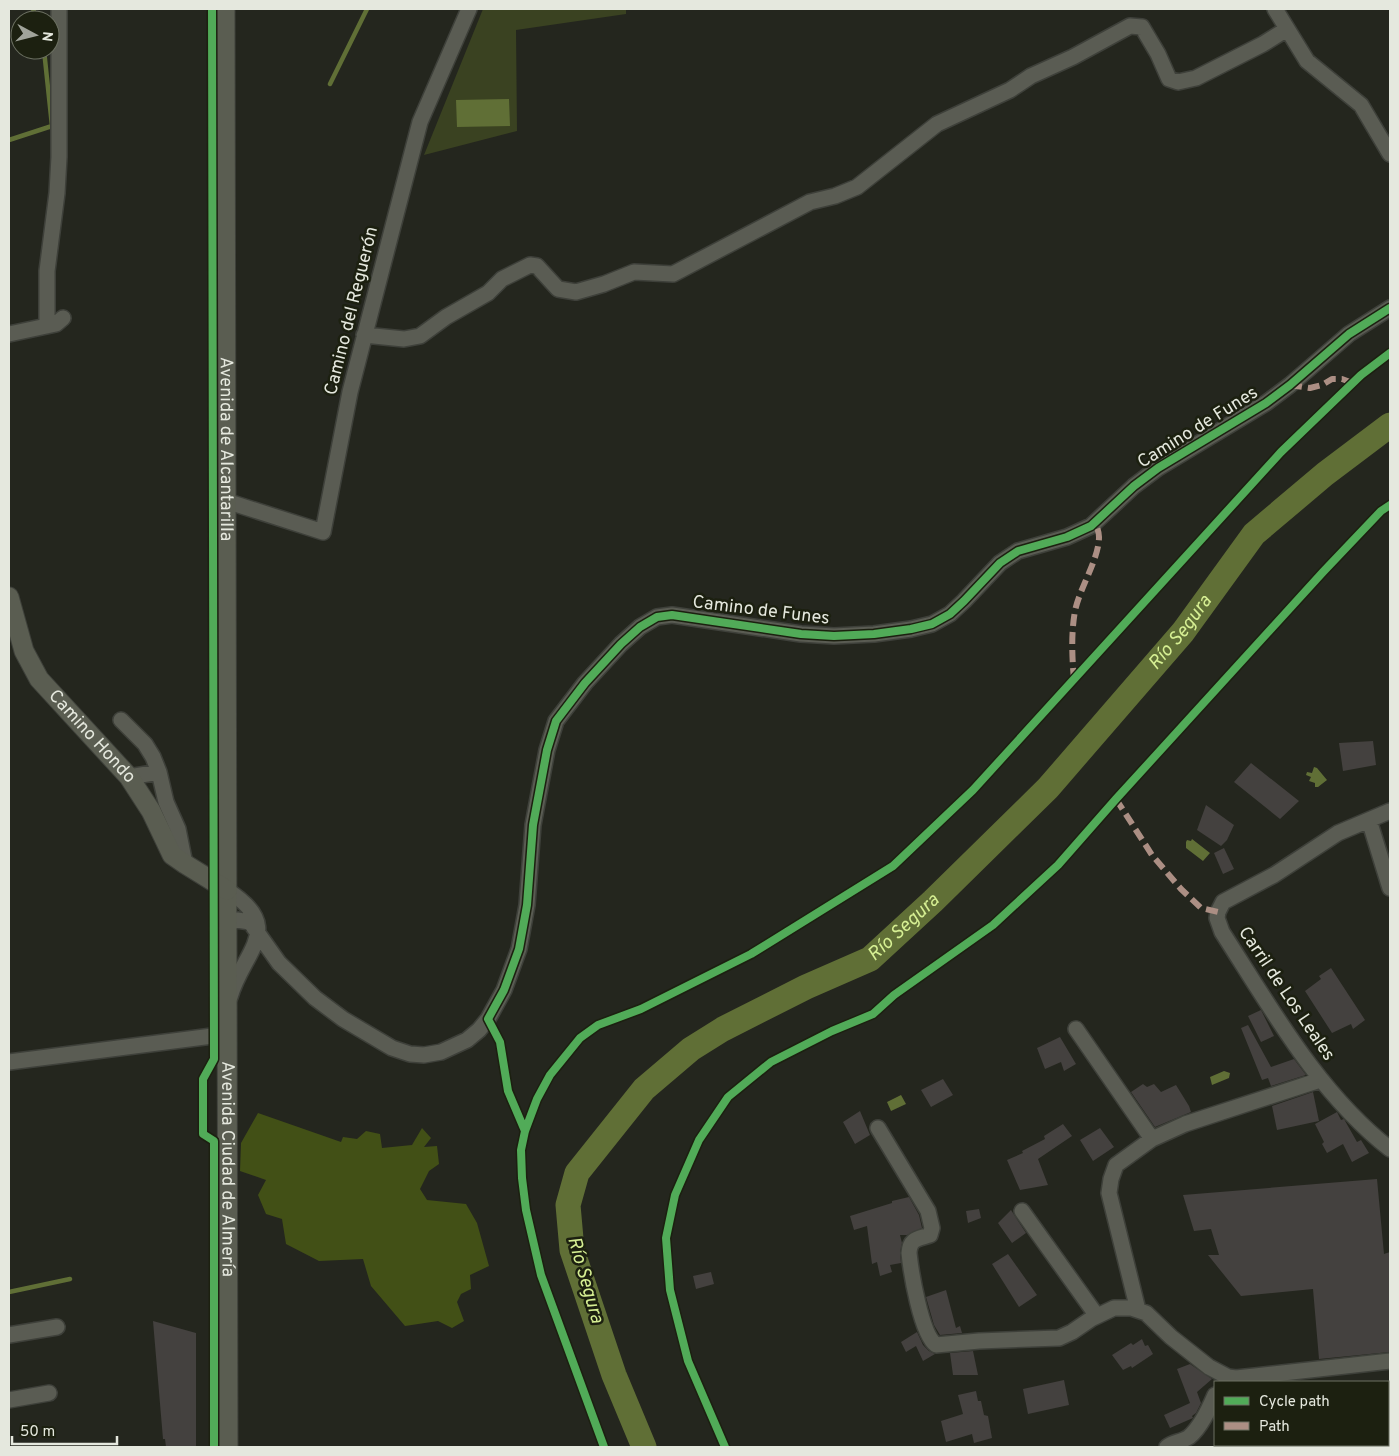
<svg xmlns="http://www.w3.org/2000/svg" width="1399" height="1456" font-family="Overpass,sans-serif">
<rect width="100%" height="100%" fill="#24261e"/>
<path fill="#3a4221" d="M483,9H626V14L516,30L517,131L424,155Z"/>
<path fill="#425016" d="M258,1113L341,1142L343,1137L357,1139L366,1131L380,1134L382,1148L412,1145L422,1128L431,1138L424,1147L437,1146L439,1164L429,1171L420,1189L427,1200L466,1204L477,1223L489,1266L470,1275L471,1289L461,1294L457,1302L464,1321L452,1328L438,1321L405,1326L371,1286L363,1259L319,1261L286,1244L282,1219L266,1214L258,1195L266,1180L240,1171L241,1143Z"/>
<path fill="#606f36" d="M509,99L510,126L457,127L456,100Z
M1314,767L1317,768L1327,780L1318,787H1315V783L1309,781L1311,777L1306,775L1307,772L1312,773Z
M1192,839L1210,853L1203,861L1186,848V842L1187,840L1191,841Z
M1224,1071L1230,1073L1229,1078L1212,1085L1210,1077Z
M901,1095L906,1104L891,1111L887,1102Z"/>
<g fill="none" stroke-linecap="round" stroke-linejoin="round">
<path stroke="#606f36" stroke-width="4.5" d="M33,9L37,20
M330,84L367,9
M9,140L52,126L44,50
M9,1292L70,1279"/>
<path stroke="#606f36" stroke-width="25" id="s1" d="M644,1447L614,1375L572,1250L568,1205L577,1173L644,1089L691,1049L723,1029L806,987L870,959L933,901L1048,788L1183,632L1254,534L1325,474L1390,425"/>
</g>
<path fill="#44413f" d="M1373,741L1376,765L1343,771L1339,743Z
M1251,763L1299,801L1280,819L1234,782Z
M1206,805L1234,825L1227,840L1221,846L1197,830Z
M1224,848L1234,869L1223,874L1214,853Z
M1331,968L1365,1020L1353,1029L1351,1024L1332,1033L1305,991L1321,979L1319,976Z
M1261,1010L1274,1036L1261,1042L1248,1016Z
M1248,1025L1271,1067L1294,1059L1306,1075L1271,1086L1268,1078L1262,1080L1241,1028Z
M1060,1037L1076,1064L1064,1071L1061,1062L1045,1069L1037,1048Z
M943,1079L953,1095L931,1107L921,1090Z
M1143,1084L1147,1087L1154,1084L1161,1092L1176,1085L1189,1106L1191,1112L1155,1127L1131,1092Z
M1313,1092L1319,1121L1277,1130L1272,1106Z
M860,1111L870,1135L855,1144L843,1122Z
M1337,1112L1341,1120L1344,1119L1357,1142L1361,1140L1369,1153L1352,1162L1343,1144L1327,1153L1322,1144L1324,1142L1315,1124Z
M1063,1124L1072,1136L1038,1159L1048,1185L1020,1190L1007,1160L1023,1153L1022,1151L1045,1139L1044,1136Z
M1100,1128L1114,1147L1093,1161L1080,1140Z
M1377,1179L1384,1254L1390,1252V1352L1319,1359L1313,1289L1241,1296L1208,1255H1219L1211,1229L1194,1231L1183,1195Z
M909,1197L919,1215L922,1228L907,1235H900L902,1243L900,1252L901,1263L890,1265L892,1272L880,1276L877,1262L872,1264L867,1226L854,1230L850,1216L892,1203V1201Z
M979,1209L981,1218L968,1223L966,1211Z
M1011,1210L1026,1233L1012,1243L998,1223Z
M1008,1254L1037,1295L1019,1307L992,1264Z
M711,1272L714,1284L696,1289L693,1276Z
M946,1290L956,1328L960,1326L962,1333L940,1335L934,1325L926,1297Z
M153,1321L196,1333V1447H166L165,1439H163Z
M917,1332L923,1345L929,1351L935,1354L923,1361L916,1346L906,1352L901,1342Z
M1142,1339L1145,1346L1148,1345L1153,1354L1132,1368L1131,1366L1123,1370L1112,1355L1131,1343L1133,1345Z
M973,1351L978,1375H953L950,1353Z
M1190,1364L1212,1379L1197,1392L1201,1403L1196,1413L1192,1416L1193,1418L1170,1428L1164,1415L1190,1403L1177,1369Z
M1064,1380L1069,1405L1028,1414L1023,1389Z
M976,1391L978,1401H981L984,1415L988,1416L992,1438L974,1443L972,1434L946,1442L941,1421L963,1414L958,1395Z"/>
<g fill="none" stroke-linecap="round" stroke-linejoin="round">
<g stroke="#3e403a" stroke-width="18">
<path id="minor" d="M1275,9L1307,61L1361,105L1390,154
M47,326V271L57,193L59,157V9
M9,334L56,324L63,318
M364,335L404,339L420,336L446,317L488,293L502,279L530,265L537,266L558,289L576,292L604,284L634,272L673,274L810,202L835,196L857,187L937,124L1010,90L1031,76L1073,57L1130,26L1142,27L1158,54L1169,79L1178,82L1196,78L1263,44L1287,29
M226,501L323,532L350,392L420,122L469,9
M121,720L145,744L153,757L159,772L166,802L178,829L185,864
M129,777L159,772
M1390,811L1338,833L1274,875L1223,902L1218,912L1217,918L1222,932C1271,1008 1318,1093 1390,1149
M1369,820L1390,888
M227,890C287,928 243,951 230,997
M227,924L237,920L250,922L279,963L315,998L343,1019L392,1048L410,1054L424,1055L441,1052L467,1040L479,1030L488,1019L504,990L519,949L527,905L533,825L547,750L556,721L585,683L621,644L640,627L657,617L672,615L801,634L834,636L874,634L911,629L932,624L950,614L964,601L1000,563L1018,551L1067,537L1091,526L1134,486L1158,468L1266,403L1290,385L1349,334L1390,308
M1076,1029L1152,1139L1185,1124L1320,1080
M9,1062L228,1034
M878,1128L928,1211L932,1228L930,1235C918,1239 910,1238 909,1253C911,1272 921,1334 936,1345L979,1341L1059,1338L1072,1332L1091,1319L1114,1308H1131L1146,1313L1171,1337L1209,1367L1228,1377L1236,1378L1255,1376L1390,1361
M1022,1211L1097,1316
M1138,1310L1109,1193L1111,1179L1116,1165L1152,1139
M9,1335L57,1327
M9,1400L49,1393
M1167,1447C1173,1442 1182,1442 1189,1437C1201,1427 1209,1409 1215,1395"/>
</g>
<g stroke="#3e403a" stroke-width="21">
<g id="major">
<path id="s2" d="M225,9L228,1447"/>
<path id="s3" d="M9,597L24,651L39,679L129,777L151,811L172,855L185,864L227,890"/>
</g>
</g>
<use href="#minor" stroke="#5a5c53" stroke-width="15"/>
<use href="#major" stroke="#5a5d51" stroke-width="19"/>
<path stroke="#ac8f84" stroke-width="6" stroke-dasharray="12 6" stroke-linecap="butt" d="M1290,385L1310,388L1322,385L1332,379H1342L1353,383
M1074,680C1072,657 1071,633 1075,611C1080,587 1099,559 1099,537C1099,532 1097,527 1095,522
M1116,799L1152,855L1181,889L1201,908L1218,912"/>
<g stroke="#1c2010" stroke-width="11">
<path id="cycleway" d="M212,9L214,1059L203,1079V1134L214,1141V1447
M525,1131L508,1091L500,1042L488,1019L504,990L519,949L527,905L533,825L547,750L556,721L585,683L621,644L640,627L657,617L672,615L801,634L834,636L874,634L911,629L932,624L950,614L964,601L1000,563L1018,551L1067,537L1091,526L1134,486L1158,468L1266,403L1290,385L1349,334L1390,308
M604,1447L541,1275L526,1210L522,1178L521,1150L525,1131L537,1099L550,1075L580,1038L598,1025L641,1009L751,954L893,866L973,790L1281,452L1361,375L1390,353
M725,1447L688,1361L670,1290L666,1238L675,1195L699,1140L728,1097L771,1062L832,1031L873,1014L894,995L993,925L1058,865L1116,799L1323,572L1381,511L1390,505"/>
</g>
<use href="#cycleway" stroke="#51ab58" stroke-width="8"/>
</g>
<g text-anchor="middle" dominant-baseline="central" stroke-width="5" stroke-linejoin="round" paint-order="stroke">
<g font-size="18" fill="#e5e8de" stroke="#1c2010">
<text transform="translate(352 311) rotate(-76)">Camino del Reguerón</text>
<text transform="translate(1198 428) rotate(-32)">Camino de Funes</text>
<text stroke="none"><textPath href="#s2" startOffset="440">Avenida de Alcantarilla</textPath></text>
<text transform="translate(761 611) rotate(7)">Camino de Funes</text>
<text stroke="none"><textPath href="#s3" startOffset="166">Camino Hondo</textPath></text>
<text transform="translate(1286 994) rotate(56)">Carril de Los Leales</text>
<text stroke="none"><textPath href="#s2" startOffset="1160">Avenida Ciudad de Almería</textPath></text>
</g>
<g font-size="19" font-style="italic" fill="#d6ef93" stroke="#1c2010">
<text stroke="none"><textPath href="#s1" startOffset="1109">Río Segura</textPath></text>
<text stroke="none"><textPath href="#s1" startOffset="704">Río Segura</textPath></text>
<text transform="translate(585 1280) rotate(74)">Río Segura</text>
</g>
</g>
<rect width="1399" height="1456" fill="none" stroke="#e5e8de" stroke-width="20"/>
<rect x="1214" y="1381" width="175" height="65" fill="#1c2010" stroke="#6c7062"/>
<rect x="1224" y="1397" width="25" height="8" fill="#51ab58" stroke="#6c7062"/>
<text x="1259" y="1406" font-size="15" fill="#e5e8de">Cycle path</text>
<rect x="1224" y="1422" width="25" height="8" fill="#ac8f84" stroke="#6c7062"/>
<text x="1259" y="1431" font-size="15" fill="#e5e8de">Path</text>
<g transform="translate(35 35) rotate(97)"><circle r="24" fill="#1c2010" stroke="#6c7062"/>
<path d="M0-4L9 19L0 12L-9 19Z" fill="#a1a49b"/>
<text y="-8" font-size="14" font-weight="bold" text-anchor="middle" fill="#e5e8de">N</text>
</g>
<path d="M12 1436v8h105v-8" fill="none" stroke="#e5e8de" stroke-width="2.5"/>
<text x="20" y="1436" font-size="15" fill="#e5e8de" stroke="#1c2010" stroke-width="4" paint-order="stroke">50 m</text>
</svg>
